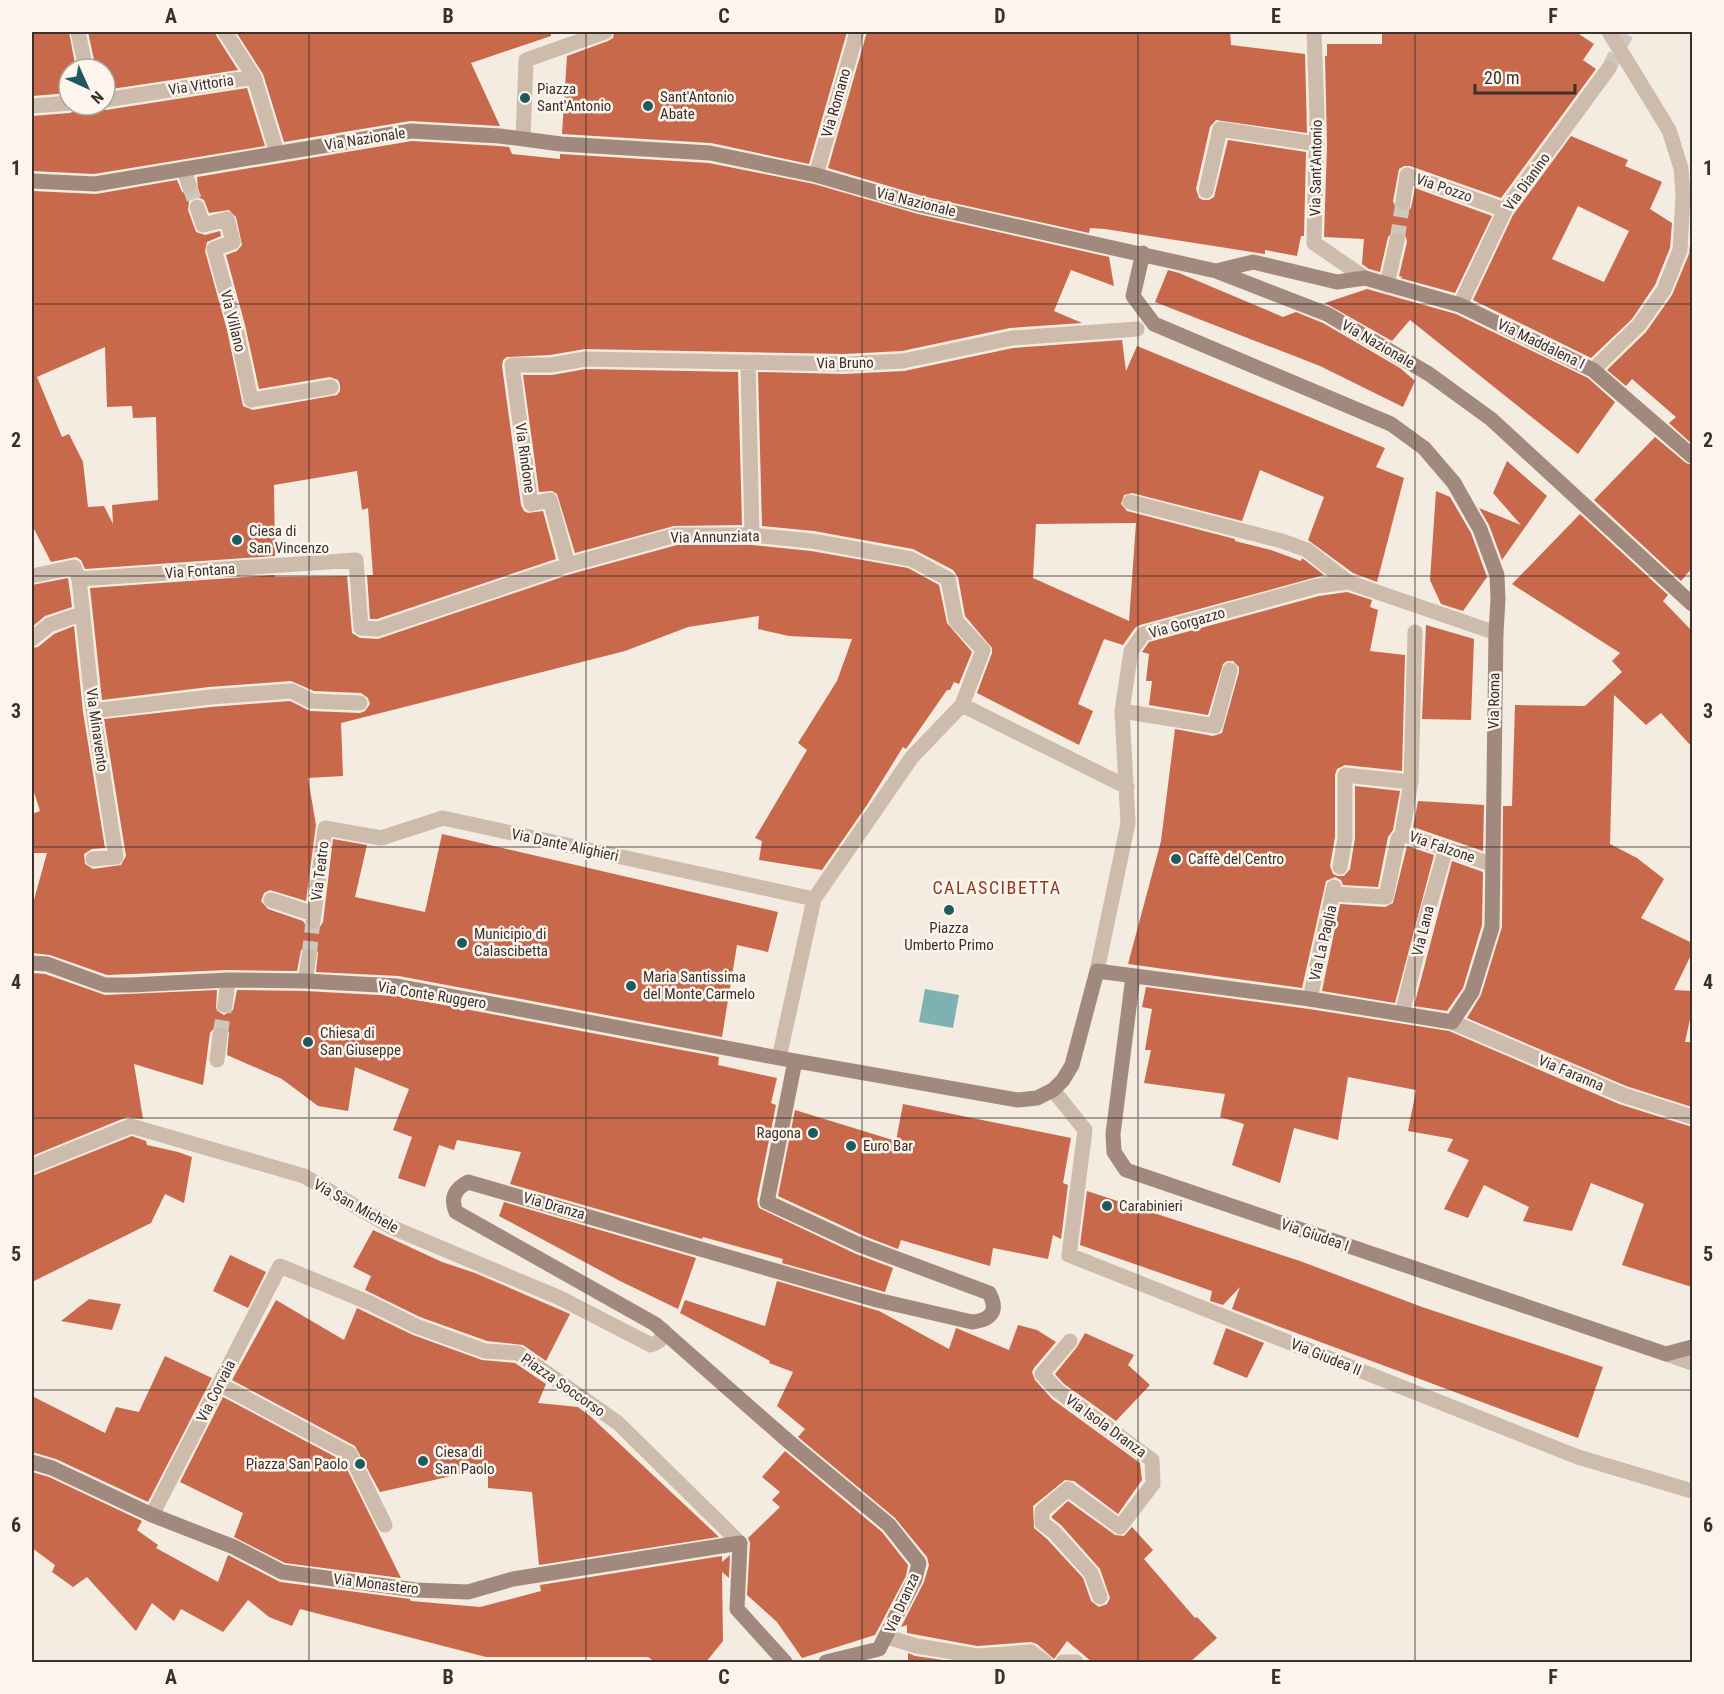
<svg xmlns="http://www.w3.org/2000/svg" width="1724" height="1694" font-family="'Roboto Condensed',sans-serif">
<rect width="100%" height="100%" fill="#f4ebe1"/>
<path fill="#7fb0b2" d="M925,989L959,995L953,1028L919,1022Z"/>
<path fill="#c8694b" fill-rule="evenodd" d="M32,32H69L76,69H69V93L32,96Z
M88,32H215L217,37L238,70L105,90V69H96Z
M236,32H551V36L471,63L500,126L410,121L284,142L263,74Z
M614,32H847L809,164L711,143L562,134L567,56L608,41L613,38Z
M867,32H1230L1231,45L1305,54L1307,133L1216,120L1210,127L1196,189L1199,198L1203,200H1209L1214,197L1228,140L1306,152L1304,236H1301L1297,256L1265,250V254L1105,229L1090,228L1089,233L922,196L828,168Z
M1382,32H1576L1594,44L1583,60L1596,69L1501,198L1410,166H1404L1399,169L1393,201L1397,210L1406,211L1411,208L1415,188L1492,216L1455,293L1400,278L1403,277L1399,276L1407,242L1406,237L1400,231H1394L1388,237L1380,272L1369,269L1362,264L1364,239L1324,237L1327,145L1325,56H1327V44H1382Z
M247,88L265,146L94,174L32,171V116L70,113L75,111L78,105H97L101,109L106,110Z
M1571,136L1628,160L1625,166L1662,182L1650,209L1672,223L1670,248L1655,285L1632,319L1591,358L1473,300L1513,215ZM1578,206L1629,231L1604,282L1552,259Z
M412,141L499,146L509,147L512,154L560,159V154L709,163L814,184L918,214L1109,257L1114,286L1071,270L1054,311L1082,323L1010,328L902,351L844,354L585,349L550,355L507,357L503,360L502,366L521,505L524,511L528,513L543,511L556,559L377,619H370L367,575H373L368,508L362,510L357,471L274,485L275,556L85,569L81,560L76,557L51,562L32,525V191L96,194L177,180L182,192L191,194L198,188L197,177ZM193,198L198,197L204,200L209,213L229,210L236,217L242,245L237,251L226,255L245,325L259,389L330,377L338,380L340,385V391L337,395L253,410L243,406L227,330L205,251L207,242L221,236L220,231L205,235L196,232L188,210L189,201ZM105,347L107,407L132,406L133,418L156,417L158,500L112,505L113,524L104,506L88,507L83,462L69,434L62,437L37,377Z
M1691,235L1692,237V444L1669,423L1676,417L1632,379L1626,386L1607,370L1646,332L1672,295L1689,254Z
M1168,270L1179,273L1283,317L1296,312L1323,323L1400,368L1415,381L1403,407L1320,366L1155,302Z
M1367,289L1456,314L1588,378L1615,402L1578,454L1410,320L1392,341L1325,303Z
M1122,340L1126,371L1137,346L1385,448L1376,467L1404,478L1377,582L1353,573L1308,540L1324,497L1260,470L1242,521L1132,493L1124,495L1121,504L1127,511L1235,539V541L1271,550L1301,561L1302,558L1324,575L1140,625L1135,628L1123,645L1104,639L1078,704L1093,711L1079,745L977,693L992,653V648L965,616L958,577L953,570L913,549L814,531L762,526L758,372L844,374L904,371L1013,348ZM1136,523L1129,621L1033,578L1036,524Z
M586,369L738,372L742,525L674,526L575,553L557,494L552,491L539,492L523,375H552Z
M1655,437L1686,463L1692,465V568L1681,581L1594,500Z
M1507,461L1547,496L1502,560L1489,525L1479,508L1521,525L1493,493Z
M1436,491L1450,497L1471,533L1487,577L1463,611L1441,604L1430,580Z
M1580,514L1668,595L1663,601L1692,631V747L1661,713L1646,725L1614,695L1610,844L1637,858L1664,879L1641,918L1692,943V953L1674,990L1692,991V1010L1685,1042H1692V1107L1626,1086L1467,1018L1481,995L1502,927L1503,806H1512L1515,705L1585,706L1622,672L1612,661L1620,653L1512,584Z
M677,545H752L811,551L908,568L939,585L947,623L972,652L959,684L954,682L950,690H947L906,749L903,747L867,805L822,870L759,860L762,841L755,838L807,750L798,743L837,681L852,639L789,636L758,629L759,616L688,627L625,651L341,723L343,776L308,778L316,825L306,901L270,890L264,893L261,901L268,909L303,921L308,929L312,931L320,927L323,922L333,839L367,845L355,897L425,912L442,834L778,912L768,952L737,945L722,1037L399,976L316,972L318,953L316,949L310,946L301,950L297,971L228,970L107,975L50,955L32,953V907L47,853H32V814L40,811L32,786V648L38,647L54,634L74,626L83,712L105,848L92,849L84,854L85,864L93,869L121,865L126,856L104,719L211,707L290,701L310,711L360,713L365,711L370,704L368,698L361,693L314,691L291,681L209,687L102,700L90,588L275,575V577L347,576L352,633L360,638L378,639L571,574Z
M68,578L72,607L45,616L32,627V585Z
M1347,592L1372,600L1370,607L1378,610L1370,651L1405,655L1402,771L1345,765L1337,769L1335,775V837L1330,866L1333,874L1338,876H1344L1350,869L1355,838V786L1400,791L1393,830L1388,837L1378,887L1343,885L1341,880L1335,877L1326,881L1302,988L1128,964L1161,841L1175,729L1213,736L1222,733L1239,672V667L1233,661H1227L1223,664L1208,715L1149,705L1152,681H1146L1149,654L1142,652L1149,642L1319,596Z
M1426,625L1474,639L1471,720L1422,719Z
M1418,801L1484,805L1483,851L1413,827Z
M1407,846L1434,855L1395,1003L1322,991L1340,904L1385,907L1393,903Z
M1452,861L1483,872L1482,925L1463,988L1447,1011L1414,1006Z
M32,973L45,974L105,995L217,990L216,1008L219,1012L224,1015L233,1010L237,990L305,991L396,996L719,1057L718,1065L777,1078L771,1103L776,1105L757,1200L759,1208L856,1254L893,1268L885,1292L782,1263L783,1259L703,1237L702,1239L510,1184L521,1152L457,1140L454,1150L439,1145L425,1187L398,1178L412,1137L393,1130L409,1089L355,1067L348,1111L318,1106L282,1079L227,1055L229,1032L222,1025L216,1026L210,1033L203,1085L134,1064L143,1119L127,1117L32,1156Z
M1146,987L1309,1009L1449,1031L1619,1104L1692,1127V1287L1622,1265L1644,1204L1591,1183L1572,1231L1523,1221L1529,1207L1484,1185L1468,1218L1444,1209L1469,1160L1447,1151L1453,1139L1408,1131L1416,1090L1348,1077L1338,1140L1294,1128L1280,1183L1232,1165L1244,1124L1220,1117L1225,1094L1144,1083L1151,1050H1145L1152,1009L1142,1007Z
M903,1104L1071,1138L1063,1183L1068,1185L1061,1239L1053,1235L1048,1259L993,1248L990,1266L901,1240L898,1249L864,1236L778,1196L795,1110L896,1141Z
M132,1136L146,1141L147,1145L178,1152L192,1157L184,1203L165,1194L151,1223L32,1282V1176Z
M1087,1191L1300,1261L1422,1307L1603,1367L1578,1438L1232,1309L1240,1287L1223,1305L1210,1301L1212,1291L1080,1245Z
M504,1202L696,1258L678,1309L620,1281L499,1216Z
M373,1230L442,1262L475,1273L570,1314L546,1361L523,1345L487,1341L420,1317L365,1290L371,1276L353,1267Z
M230,1255L266,1272L248,1308L213,1291Z
M777,1281L879,1311L949,1349L956,1328L1009,1350L1018,1325L1037,1330L1056,1342L1034,1368L1032,1372L1035,1380L1052,1399L1140,1463L1142,1480L1118,1514L1074,1481L1065,1480L1033,1506L1034,1528L1047,1539L1083,1578L1091,1601L1099,1607L1107,1604L1110,1598L1100,1569L1061,1525L1052,1518V1516L1068,1501L1115,1535L1124,1536L1132,1527L1153,1550L1144,1559L1195,1618L1197,1617L1217,1638L1190,1662H1092L1067,1641L1054,1659L1037,1644L1031,1642L977,1646L907,1633V1625L901,1627L924,1582L929,1565L927,1557L895,1518L798,1437L805,1429L777,1406L793,1372L769,1363L770,1361L680,1313L685,1300L765,1326Z
M89,1299L121,1304L112,1330L61,1321Z
M276,1300L344,1340L357,1308L413,1335L482,1360L515,1363L546,1384L538,1403L578,1407L590,1416L719,1537L539,1565L532,1492L488,1488V1468L380,1492L355,1446L232,1380Z
M1226,1328L1264,1343L1247,1378L1213,1364Z
M1085,1333L1134,1355L1128,1365L1150,1385L1116,1421L1064,1384L1055,1374L1077,1347Z
M165,1356L212,1378L148,1502L56,1459L32,1452V1396L105,1433L116,1407L139,1412Z
M223,1397L343,1461L401,1578L285,1563L234,1537L243,1513L180,1482Z
M785,1451L882,1532L908,1565L906,1576L875,1635L802,1658L777,1622L747,1595L750,1543L748,1538L780,1507L772,1500L780,1492L762,1477Z
M32,1472L49,1477L142,1521L137,1530L158,1545L156,1548L218,1582L228,1555L280,1582L410,1599L411,1601L480,1607L541,1591L540,1585L722,1556V1562L730,1555L729,1578L722,1572L723,1641L706,1662H655L648,1657H486L300,1609L292,1626L269,1617L248,1600L223,1632L181,1609L174,1621L152,1603L136,1631L87,1577L73,1587L52,1572L55,1565L32,1548Z
M908,1653L915,1656L957,1662H908Z"/>
<g fill="none" stroke-linecap="round" stroke-linejoin="round">
<path stroke="#cfc6bd" stroke-width="15" stroke-dasharray="15 8" stroke-linecap="butt" d="M1609,68L1627,32
M189,185L197,207
M1397,240L1403,202
M309,956L313,921
M220,1035L225,1005"/>
<path stroke="#cdbbac" stroke-width="15" d="M78,32L86,69
M225,32L254,77
M1314,32L1317,115L1314,243L1365,278
M105,100L254,77L277,153
M32,106L69,103
M523,139L526,60L605,32
M184,169L189,185
M816,175L857,32
M1206,191L1220,129L1317,144
M1403,202L1407,175L1505,210
M197,207L203,225L227,219L233,242L214,249L236,328L251,400L331,387
M1387,285L1397,240
M1460,305L1505,210L1609,68
M748,363L752,535
M1593,370L1639,325L1664,290L1680,250L1683,196L1681,168L1669,130L1609,32
M1130,502L1282,541L1307,550L1348,582L1496,633
M568,565L550,500L531,504L512,365H551L585,359L844,364L903,361L1012,338L1137,329
M32,576L74,567L79,579L93,711L116,857L93,859
M79,579L356,560L361,628L378,629L568,565L676,535H752L812,541L911,559L948,579L956,621L983,650L962,705L1127,787
M32,639L49,625L83,613
M93,711L210,697L292,691L311,701L360,703
M1122,711L1215,726L1230,670
M1411,782L1415,632
M1340,867L1345,838V775L1411,782L1402,834
M1334,894L1386,897L1398,839L1402,834L1491,864
M271,900L314,914
M313,921L325,828L381,838L443,818L814,899
M1097,971L1128,823L1122,711L1131,651L1143,634L1317,586L1348,582
M305,981L309,956
M1310,999L1334,887
M225,1005L228,980
M1402,1014L1425,921L1446,848
M1452,1022L1623,1095L1692,1117
M779,1058L814,899L912,757L962,705
M217,1060L220,1035
M1053,1090L1085,1130L1069,1255L1578,1457L1692,1491
M32,1166L131,1126L304,1176L391,1227L560,1298L651,1345C660,1342 662,1339 663,1330
M1070,1341L1042,1374L1058,1391L1152,1460L1153,1484L1120,1527L1068,1489L1042,1511V1523L1054,1532L1091,1573L1100,1597
M1666,1354L1692,1363
M219,1384L350,1454L385,1525
M152,1515L280,1266L370,1303L416,1326L485,1351L518,1353L618,1423L740,1543
M887,1637L917,1646L977,1656L1031,1652L1045,1662
M1063,1662H1076"/>
<path stroke="#a18a7d" stroke-width="15" d="M32,181L95,184L411,131L500,136L561,144L710,153L816,175L920,205L1216,271L1327,314L1429,374L1491,419L1692,604
M1216,271L1253,262L1337,282L1365,278L1460,305L1593,370L1692,456
M32,963L47,964L105,985H131L228,980L305,981L397,986L779,1058L1018,1100L1037,1098L1053,1090L1063,1080L1072,1065L1097,971L1310,999L1452,1022L1472,992L1492,927L1496,633L1498,599L1497,575L1480,529L1454,483L1424,448L1391,424L1154,324L1133,296L1143,253
M1133,976L1113,1134L1114,1152L1126,1170L1666,1354L1692,1347
M795,1061L767,1202L860,1245L989,1293C999,1311 991,1320 972,1322L877,1300L468,1182C455,1189 450,1198 456,1212L655,1324L788,1441L889,1525L919,1563L915,1579L879,1649L826,1662
M32,1462L52,1468L152,1515L234,1547L282,1572L416,1590L468,1592L513,1579L740,1543L737,1609L785,1662"/>
</g>
<path fill="none" stroke="#3b302b" stroke-width="1.5" stroke-opacity="0.55" d="M309,32V1662M586,32V1662M862,32V1662M1138,32V1662M1415,32V1662M32,304H1692M32,576H1692M32,847H1692M32,1118H1692M32,1390H1692"/>
<g fill="#1f5a5e" stroke="#fbf5ee" stroke-width="2">
<circle cx="525" cy="98" r="6"/>
<circle cx="648" cy="106" r="6"/>
<circle cx="237" cy="540" r="6"/>
<circle cx="1176" cy="859" r="6"/>
<circle cx="949" cy="910" r="6"/>
<circle cx="462" cy="943" r="6"/>
<circle cx="631" cy="986" r="6"/>
<circle cx="308" cy="1042" r="6"/>
<circle cx="813" cy="1133" r="6"/>
<circle cx="851" cy="1146" r="6"/>
<circle cx="1107" cy="1206" r="6"/>
<circle cx="423" cy="1461" r="6"/>
<circle cx="360" cy="1464" r="6"/>
</g>
<g text-anchor="middle" dominant-baseline="central" stroke-width="5" stroke-linejoin="round" paint-order="stroke">
<g font-size="15" fill="#3b302b" stroke="#fbf5ee">
<text transform="translate(201 85) rotate(-9)">Via Vittoria</text>
<text transform="translate(836 103) rotate(-74)">Via Romano</text>
<text transform="translate(365 139) rotate(-9)">Via Nazionale</text>
<text transform="translate(1316 168) rotate(-89)">Via Sant'Antonio</text>
<text transform="translate(1527 182) rotate(-54)">Via Dianino</text>
<text transform="translate(1444 188) rotate(19)">Via Pozzo</text>
<text transform="translate(916 202) rotate(14)">Via Nazionale</text>
<text transform="translate(233 321) rotate(76)">Via Villano</text>
<text transform="translate(1378 344) rotate(30)">Via Nazionale</text>
<text transform="translate(1541 344) rotate(26)">Via Maddalena I</text>
<text transform="translate(845 363) rotate(-1)">Via Bruno</text>
<text transform="translate(525 458) rotate(82)">Via Rindone</text>
<text transform="translate(715 537) rotate(-1)">Via Annunziata</text>
<text transform="translate(200 571) rotate(-4)">Via Fontana</text>
<text transform="translate(1187 623) rotate(-16)">Via Gorgazzo</text>
<text transform="translate(1494 701) rotate(-89)">Via Roma</text>
<text transform="translate(97 730) rotate(82)">Via Minavento</text>
<text transform="translate(565 845) rotate(12)">Via Dante Alighieri</text>
<text transform="translate(1442 847) rotate(19)">Via Falzone</text>
<text transform="translate(320 871) rotate(-83)">Via Teatro</text>
<text transform="translate(1423 931) rotate(-76)">Via Lana</text>
<text transform="translate(1323 943) rotate(-77)">Via La Paglia</text>
<text transform="translate(432 995) rotate(9)">Via Conte Ruggero</text>
<text transform="translate(1571 1073) rotate(23)">Via Faranna</text>
<text transform="translate(356 1206) rotate(29)">Via San Michele</text>
<text transform="translate(554 1206) rotate(16)">Via Dranza</text>
<text transform="translate(1315 1235) rotate(19)">Via Giudea I</text>
<text transform="translate(1326 1357) rotate(22)">Via Giudea II</text>
<text transform="translate(563 1385) rotate(35)">Piazza Soccorso</text>
<text transform="translate(216 1391) rotate(-63)">Via Corvaia</text>
<text transform="translate(1106 1426) rotate(36)">Via Isola Dranza</text>
<text transform="translate(376 1584) rotate(7)">Via Monastero</text>
<text transform="translate(902 1603) rotate(-66)">Via Dranza</text>
</g>
<g font-size="15" fill="#3b302b" stroke="#fbf5ee" text-anchor="start">
<text x="537" y="89">Piazza<tspan x="537" dy="17">Sant'Antonio</tspan></text>
<text x="660" y="97">Sant'Antonio<tspan x="660" dy="17">Abate</tspan></text>
<text x="249" y="531">Ciesa di<tspan x="249" dy="17">San Vincenzo</tspan></text>
<text x="1188" y="859">Caffè del Centro</text>
<text x="949" y="928" text-anchor="middle">Piazza<tspan x="949" dy="17">Umberto Primo</tspan></text>
<text x="474" y="934">Municipio di<tspan x="474" dy="17">Calascibetta</tspan></text>
<text x="643" y="977">Maria Santissima<tspan x="643" dy="17">del Monte Carmelo</tspan></text>
<text x="320" y="1033">Chiesa di<tspan x="320" dy="17">San Giuseppe</tspan></text>
<text x="801" y="1133" text-anchor="end">Ragona</text>
<text x="863" y="1146">Euro Bar</text>
<text x="1119" y="1206">Carabinieri</text>
<text x="435" y="1452">Ciesa di<tspan x="435" dy="17">San Paolo</tspan></text>
<text x="348" y="1464" text-anchor="end">Piazza San Paolo</text>
</g>
<g font-size="18" letter-spacing="1.5" fill="#8c3b22" stroke="#fbf5ee">
<text x="997" y="887">CALASCIBETTA</text>
</g>
</g>
<rect width="1724" height="1694" fill="none" stroke="#fbf5ee" stroke-width="66"/>
<g transform="translate(87 87) rotate(135)"><circle r="28" fill="#fbf5ee" stroke="#aea6a0" stroke-width="1.5"/>
<path d="M0-4.5L10 22L0 15L-10 22Z" fill="#1f5a5e"/>
<text y="-9" font-size="16" font-weight="bold" text-anchor="middle" fill="#3b302b">N</text>
</g>
<path d="M1475 84v9h100v-9" fill="none" stroke="#3b302b" stroke-width="3"/>
<text x="1484" y="84" font-size="18" fill="#3b302b" stroke="#fbf5ee" stroke-width="4.5" paint-order="stroke">20 m</text>
<rect x="33" y="33" width="1658" height="1628" fill="none" stroke="#3b302b" stroke-width="2"/>
<g font-size="20" text-anchor="middle" font-weight="bold" fill="#3b302b">
<text x="171" y="23">A</text>
<text x="448" y="23">B</text>
<text x="724" y="23">C</text>
<text x="1000" y="23">D</text>
<text x="1276" y="23">E</text>
<text x="1553" y="23">F</text>
<text x="16" y="175">1</text>
<text x="1708" y="175">1</text>
<text x="16" y="447">2</text>
<text x="1708" y="447">2</text>
<text x="16" y="718">3</text>
<text x="1708" y="718">3</text>
<text x="16" y="989">4</text>
<text x="1708" y="989">4</text>
<text x="16" y="1261">5</text>
<text x="1708" y="1261">5</text>
<text x="16" y="1532">6</text>
<text x="1708" y="1532">6</text>
<text x="171" y="1684">A</text>
<text x="448" y="1684">B</text>
<text x="724" y="1684">C</text>
<text x="1000" y="1684">D</text>
<text x="1276" y="1684">E</text>
<text x="1553" y="1684">F</text>
</g>
</svg>
